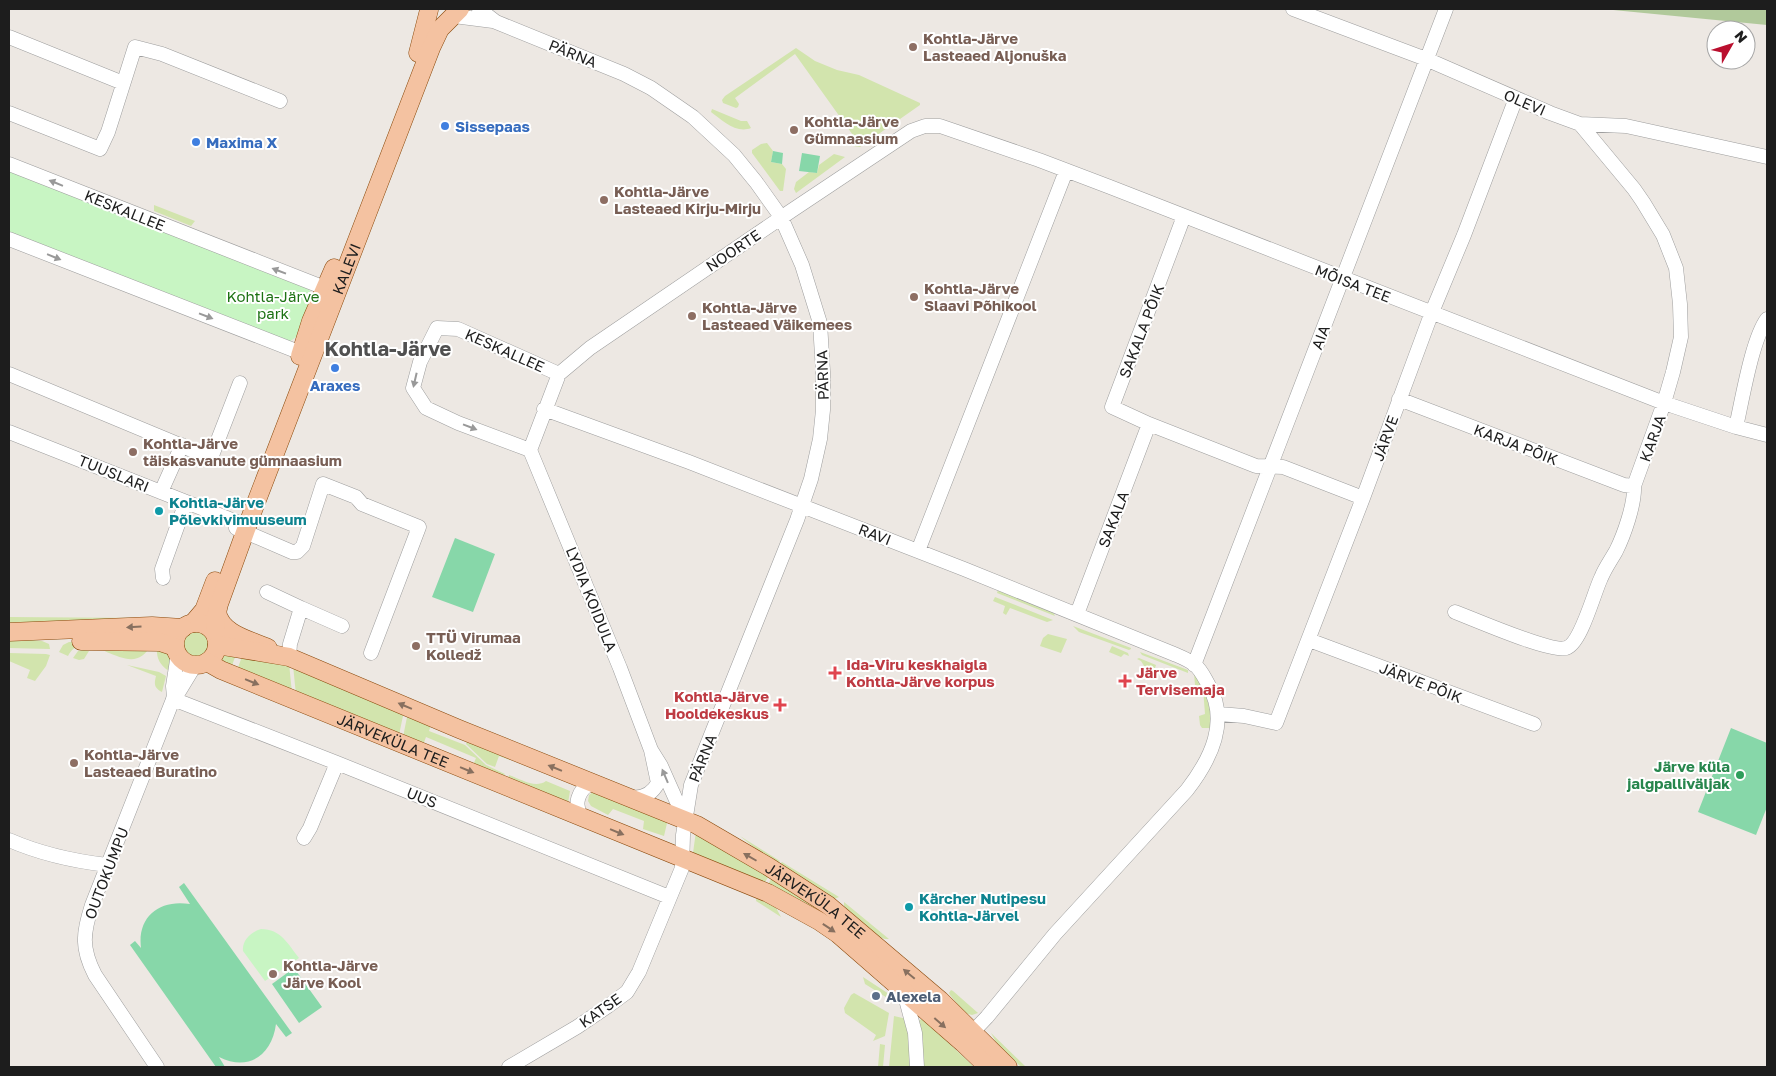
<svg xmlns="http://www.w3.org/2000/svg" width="1776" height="1076" font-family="'Golos Text',sans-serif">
<rect width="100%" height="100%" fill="#ede8e3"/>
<path fill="#d2e4ad" d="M796,48L815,61L837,70L859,75L920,103V105L860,147L846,145L855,138L795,54L735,98L739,104L738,107L736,108L723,103L722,100L725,96Z
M712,109L741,121H747L751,128C736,134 722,120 711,112Z
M767,143L773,151L771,162L782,164L786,169L783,191H780L752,153V150L761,144Z
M834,154L845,157L796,193L794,189L796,182L809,172L817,173L819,165Z
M154,205L195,221L191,226L154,211Z
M998,590L1053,612L1055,616L997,593Z
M995,597L1053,620L1047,622L1010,608L1006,615L1003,613L1005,606L993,601Z
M9,617L145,618L9,624Z
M1073,626L1131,648V649L1129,650L1079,632Z
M181 644a15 15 0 1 1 30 0a15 15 0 1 1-30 0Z
M1048,634L1067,639L1061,653L1040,646L1043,638Z
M9,638L42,641L49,644L50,649L9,648Z
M69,642L151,644C132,687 86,621 68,656L59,652L63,645Z
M157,644L160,645L172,656L169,671C158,664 156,656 157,644Z
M1112,646L1128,653L1129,656L1124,654L1121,657L1109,652Z
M84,650L89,651L84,659L79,660L73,658L78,651Z
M222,652H237L231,668L219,659Z
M1140,652L1188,670V673L1142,655Z
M9,653L46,654L50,655L46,666L35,681L27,678L30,670L9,661Z
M243,654L289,663L292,693L237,670Z
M1139,658L1156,665L1153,674L1146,669L1141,661L1137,659Z
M127,665L159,672L166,676L162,692C154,688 154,684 156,676Z
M293,665L404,711L399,735L296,695Z
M1194,673L1204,688L1213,720L1211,728H1202L1200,725L1199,716L1205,714L1203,688H1199L1195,685Z
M408,712L432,722L429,731L465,745L486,765L505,774L502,777L473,765L476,758L426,737L423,745L403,737Z
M469,737L512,754L510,760L499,756L495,767L487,764L466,744Z
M509,775C521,779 535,789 546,781L570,791L568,803L508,779Z
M593,792L668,819L664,836L643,829L644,821L613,809L608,815L591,806L588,801L589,795Z
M696,831L770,874L764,884L693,853Z
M740,836L780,861L778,863L756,849Z
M782,862L839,897L834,899L780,864Z
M773,876L821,910L818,911L767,886Z
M757,896L774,904L781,917L756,901Z
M844,902L889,939H885L879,937L847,909L844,906Z
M863,977L889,994V999L865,984Z
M951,990L953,991L978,1013L972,1015L965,1013L950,995L949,993Z
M854,993L889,1013L885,1036L873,1041L876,1035L845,1013L844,1008L851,995Z
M894,1016L907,1019L912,1067H889Z
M922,1018L972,1065L973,1067H922V1040L919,1021Z
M991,1033L1026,1067H1021L997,1044Z
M880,1044L885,1045L883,1067H878Z"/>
<path fill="#b1c99b" d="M1603,9H1767V25Z"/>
<path fill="#c8f5c3" d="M9,171L307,286L313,296L299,335L289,342L9,233Z
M261,929C281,929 288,944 299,958L265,981L243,951C242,940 251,932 261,929Z"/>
<path fill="#87d7a9" d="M773,151L783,153L782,164L771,162Z
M802,153L820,156L817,173L799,171Z
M455,538L495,554L473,612L432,597Z
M1731,728L1767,743V807L1756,835L1698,812Z
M184,883L292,1033L286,1037L276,1024C272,1055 249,1072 219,1057L225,1067H216L130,945L135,941L141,948C137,916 160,899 190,904L179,887Z
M294,968L322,1007L299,1023L272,984Z"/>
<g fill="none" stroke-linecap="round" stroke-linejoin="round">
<g stroke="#9e9e9e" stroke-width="15">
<path id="minor" d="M479,9L496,22L624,74L651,88L693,117L734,155L756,182L781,217L802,265L820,323L823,372V410L820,439L811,479L797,520L691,785L683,835L682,868L639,972L627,992L608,1006L577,1027L509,1067
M1293,9L1426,59L1550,113L1580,124L1626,126L1767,157
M454,16L493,21
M9,37L123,83
M9,113L100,149L108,132L135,47L162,54L280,101
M9,164L325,288L329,297
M1184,216L1112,407L1149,424L1256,466L1283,467L1363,498
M9,239L309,356
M9,374L211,458L240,383
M1399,399L1624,485L1634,486
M544,409L689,462L964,569L1174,654C1181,657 1189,660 1195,665C1201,670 1204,677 1208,684C1230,721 1211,759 1187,790L1055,934L987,1017L966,1039
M1736,427C1742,401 1752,339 1767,319
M9,432L247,526
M530,450L559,374L590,348L791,211L911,131L925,126H940L1039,160L1110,187L1664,403L1736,427L1767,435
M530,450L458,423L426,408L413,388L420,362L437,328L458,329L559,374
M530,450L620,668L651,750
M161,492L182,445
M236,528L292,552H297L303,546L323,484L356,497L362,504L419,527L371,653
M918,551L1066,171
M163,578L162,569L186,502
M267,592L301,608L290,644L289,657
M301,608L342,626
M1455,612C1474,619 1551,653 1566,648C1581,644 1594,592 1601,578C1605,568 1611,560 1616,551C1624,535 1635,504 1634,486L1664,403L1673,372L1681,337L1680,304L1676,268L1663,235L1643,202L1634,189L1580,124
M1077,614L1149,424
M1309,640L1534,724
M1194,665L1446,9
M174,697L173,686L178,654
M173,699L337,763L669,897
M1219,714L1244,716L1276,723L1363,498L1432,312L1464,235L1516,98
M630,797C643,799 652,794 658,783L651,750L661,766L685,820
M582,817C573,805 578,790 591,783
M304,838L310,828L337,763
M9,840C41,854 73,861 107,865
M904,992L915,1033L917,1067
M157,1067L95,975C81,948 83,933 92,905L174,697L178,693L195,665"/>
</g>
<g stroke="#8a490b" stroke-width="19">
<g id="major">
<path d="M418,53L429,10"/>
<path d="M300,356L311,321L334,268"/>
<path d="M217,612C221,634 250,640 268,648"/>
<path d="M193,623L204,610L215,581"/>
<circle cx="196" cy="644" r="21"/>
<path d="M9,632L152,626L183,628"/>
<path id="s1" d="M216,637L215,621L219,604L252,513L431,48L440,29L460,9"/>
<path d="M81,641L160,642L175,647"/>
<path id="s2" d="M217,645L289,657L459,729L697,825L769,867L828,905L940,1000L1008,1067"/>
<path id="s3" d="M207,662L221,670L768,893L819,921L838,934L963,1043L988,1067"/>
</g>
</g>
<use href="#minor" stroke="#fff" stroke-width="14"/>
<use href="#major" stroke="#f4c2a1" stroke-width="18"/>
</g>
<defs><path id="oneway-solid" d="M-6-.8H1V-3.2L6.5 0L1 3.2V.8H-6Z" transform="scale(1.25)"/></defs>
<g fill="#999">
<use href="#oneway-solid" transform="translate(56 183) rotate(-158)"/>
<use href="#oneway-solid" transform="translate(54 257) rotate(22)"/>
<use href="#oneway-solid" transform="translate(279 271) rotate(-159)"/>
<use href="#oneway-solid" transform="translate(206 316) rotate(21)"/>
<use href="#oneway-solid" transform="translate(415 380) rotate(103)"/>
<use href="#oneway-solid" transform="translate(470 427) rotate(21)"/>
<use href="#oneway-solid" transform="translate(665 776) rotate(-113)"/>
</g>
<g fill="#88705f">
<use href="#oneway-solid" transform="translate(134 627) rotate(177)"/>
<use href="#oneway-solid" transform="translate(252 682) rotate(22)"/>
<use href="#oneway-solid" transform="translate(405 706) rotate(-157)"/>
<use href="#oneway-solid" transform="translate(555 768) rotate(-158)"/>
<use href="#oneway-solid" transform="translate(467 770) rotate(22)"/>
<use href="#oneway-solid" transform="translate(617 832) rotate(22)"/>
<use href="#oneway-solid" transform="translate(750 857) rotate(-150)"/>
<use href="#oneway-solid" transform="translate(829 928) rotate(34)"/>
<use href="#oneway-solid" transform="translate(909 974) rotate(-140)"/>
<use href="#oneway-solid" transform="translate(940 1023) rotate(41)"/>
</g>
<g fill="#8d6e63" stroke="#fff" stroke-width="2">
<circle cx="913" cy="47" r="5"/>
<circle cx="794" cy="130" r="5"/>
<circle cx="604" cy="200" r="5"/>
<circle cx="914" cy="297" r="5"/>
<circle cx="692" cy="316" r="5"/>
<circle cx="133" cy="452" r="5"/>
<circle cx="416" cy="646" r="5"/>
<circle cx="74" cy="763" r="5"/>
<circle cx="273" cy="974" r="5"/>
</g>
<g fill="#3f7fe0" stroke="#fff" stroke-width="2">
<circle cx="445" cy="126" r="5"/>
<circle cx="196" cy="142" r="5"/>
<circle cx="335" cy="368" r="5"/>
</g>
<g fill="#0f9aa8" stroke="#fff" stroke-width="2">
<circle cx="159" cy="511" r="5"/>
<circle cx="909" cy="907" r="5"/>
</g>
<g fill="#e0444e" stroke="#fff" stroke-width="2">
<path d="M832.5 665.5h5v5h5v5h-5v5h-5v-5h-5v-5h5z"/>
<path d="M1122.5 673.5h5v5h5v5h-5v5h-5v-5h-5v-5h5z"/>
<path d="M777.5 697.5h5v5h5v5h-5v5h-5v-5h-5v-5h5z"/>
</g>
<circle fill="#2e9e5b" stroke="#fff" stroke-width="2" cx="1740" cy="775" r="5"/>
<circle fill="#5c6f8a" stroke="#fff" stroke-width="2" cx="876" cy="996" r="5"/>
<g text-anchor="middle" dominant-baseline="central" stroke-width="4" stroke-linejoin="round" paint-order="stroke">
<g font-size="15" font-weight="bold" fill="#785e54" stroke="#fff" text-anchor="start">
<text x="923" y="38">Kohtla-Järve<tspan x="923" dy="17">Lasteaed Aljonuška</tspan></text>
<text x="804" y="121">Kohtla-Järve<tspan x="804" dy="17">Gümnaasium</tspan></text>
<text x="614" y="191">Kohtla-Järve<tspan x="614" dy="17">Lasteaed Kirju-Mirju</tspan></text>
<text x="924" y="288">Kohtla-Järve<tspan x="924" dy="17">Slaavi Põhikool</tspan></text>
<text x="702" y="307">Kohtla-Järve<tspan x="702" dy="17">Lasteaed Väikemees</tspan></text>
<text x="143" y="443">Kohtla-Järve<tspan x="143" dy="17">täiskasvanute gümnaasium</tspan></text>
<text x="426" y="637">TTÜ Virumaa<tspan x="426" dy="17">Kolledž</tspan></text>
<text x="84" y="754">Kohtla-Järve<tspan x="84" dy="17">Lasteaed Buratino</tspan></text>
<text x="283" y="965">Kohtla-Järve<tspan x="283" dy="17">Järve Kool</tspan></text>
</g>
<g font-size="15" fill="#1d1d1d" stroke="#fff">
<text transform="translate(573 53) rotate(22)">PÄRNA</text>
<text transform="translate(1525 102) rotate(23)">OLEVI</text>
<text transform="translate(125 210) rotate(22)">KESKALLEE</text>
<text transform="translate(733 250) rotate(-34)">NOORTE</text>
<text stroke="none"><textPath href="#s1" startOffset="392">KALEVI</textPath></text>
<text transform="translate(1353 283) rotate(21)">MÕISA TEE</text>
<text transform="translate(1141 331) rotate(-69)">SAKALA PÕIK</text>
<text transform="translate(1320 337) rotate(-69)">AIA</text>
<text transform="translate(505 350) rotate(24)">KESKALLEE</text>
<text transform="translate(822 375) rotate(-92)">PÄRNA</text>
<text transform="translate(1385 438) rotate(-70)">JÄRVE</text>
<text transform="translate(1652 438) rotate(-70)">KARJA</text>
<text transform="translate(1516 444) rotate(21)">KARJA PÕIK</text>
<text transform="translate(114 473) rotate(22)">TUUSLARI</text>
<text transform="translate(1113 519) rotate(-69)">SAKALA</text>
<text transform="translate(875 534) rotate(21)">RAVI</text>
<text transform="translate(592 599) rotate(68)">LYDIA KOIDULA</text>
<text transform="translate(1421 682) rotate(21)">JÄRVE PÕIK</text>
<text stroke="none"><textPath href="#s3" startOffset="202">JÄRVEKÜLA TEE</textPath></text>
<text transform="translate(702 758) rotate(-68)">PÄRNA</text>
<text transform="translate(422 797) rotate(22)">UUS</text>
<text transform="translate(106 873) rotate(-69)">OUTOKUMPU</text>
<text stroke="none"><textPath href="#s2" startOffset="655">JÄRVEKÜLA TEE</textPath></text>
<text transform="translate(600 1010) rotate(-35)">KATSE</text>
</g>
<g font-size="15" font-weight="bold" fill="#366cbe" stroke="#fff" text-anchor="start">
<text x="455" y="126">Sissepaas</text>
<text x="206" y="142">Maxima X</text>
<text x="335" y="385" text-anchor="middle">Araxes</text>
</g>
<g font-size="15" fill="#1d7214" stroke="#fff">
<text x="273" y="296">Kohtla-Järve<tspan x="273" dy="17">park</tspan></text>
</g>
<g font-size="15" font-weight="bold" fill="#0d838f" stroke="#fff" text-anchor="start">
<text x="169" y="502">Kohtla-Järve<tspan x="169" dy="17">Põlevkivimuuseum</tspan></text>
<text x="919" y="898">Kärcher Nutipesu<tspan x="919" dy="17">Kohtla-Järvel</tspan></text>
</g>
<g font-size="15" font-weight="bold" fill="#be3a42" stroke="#fff" text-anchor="start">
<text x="846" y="664">Ida-Viru keskhaigla<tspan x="846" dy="17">Kohtla-Järve korpus</tspan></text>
<text x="1136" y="672">Järve<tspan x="1136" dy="17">Tervisemaja</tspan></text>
<text x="769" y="696" text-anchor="end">Kohtla-Järve<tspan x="769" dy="17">Hooldekeskus</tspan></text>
</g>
<g font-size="15" font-weight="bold" fill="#27864d" stroke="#fff" text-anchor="end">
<text x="1730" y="766">Järve küla<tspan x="1730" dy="17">jalgpalliväljak</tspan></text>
</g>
<g font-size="15" font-weight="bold" fill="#4e5e75" stroke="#fff" text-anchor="start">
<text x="886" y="996">Alexela</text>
</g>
<g font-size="20" font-weight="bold" fill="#505050" stroke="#fff">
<text x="388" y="348">Kohtla-Järve</text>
</g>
</g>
<rect width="1776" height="1076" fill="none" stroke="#1d1d1d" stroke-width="20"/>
<g transform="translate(1731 45) rotate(51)"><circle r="24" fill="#ffffff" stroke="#a5a5a5"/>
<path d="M0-4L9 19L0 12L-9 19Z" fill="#ba0f2e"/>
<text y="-8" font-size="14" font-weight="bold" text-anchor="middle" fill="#1d1d1d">N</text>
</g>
</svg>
